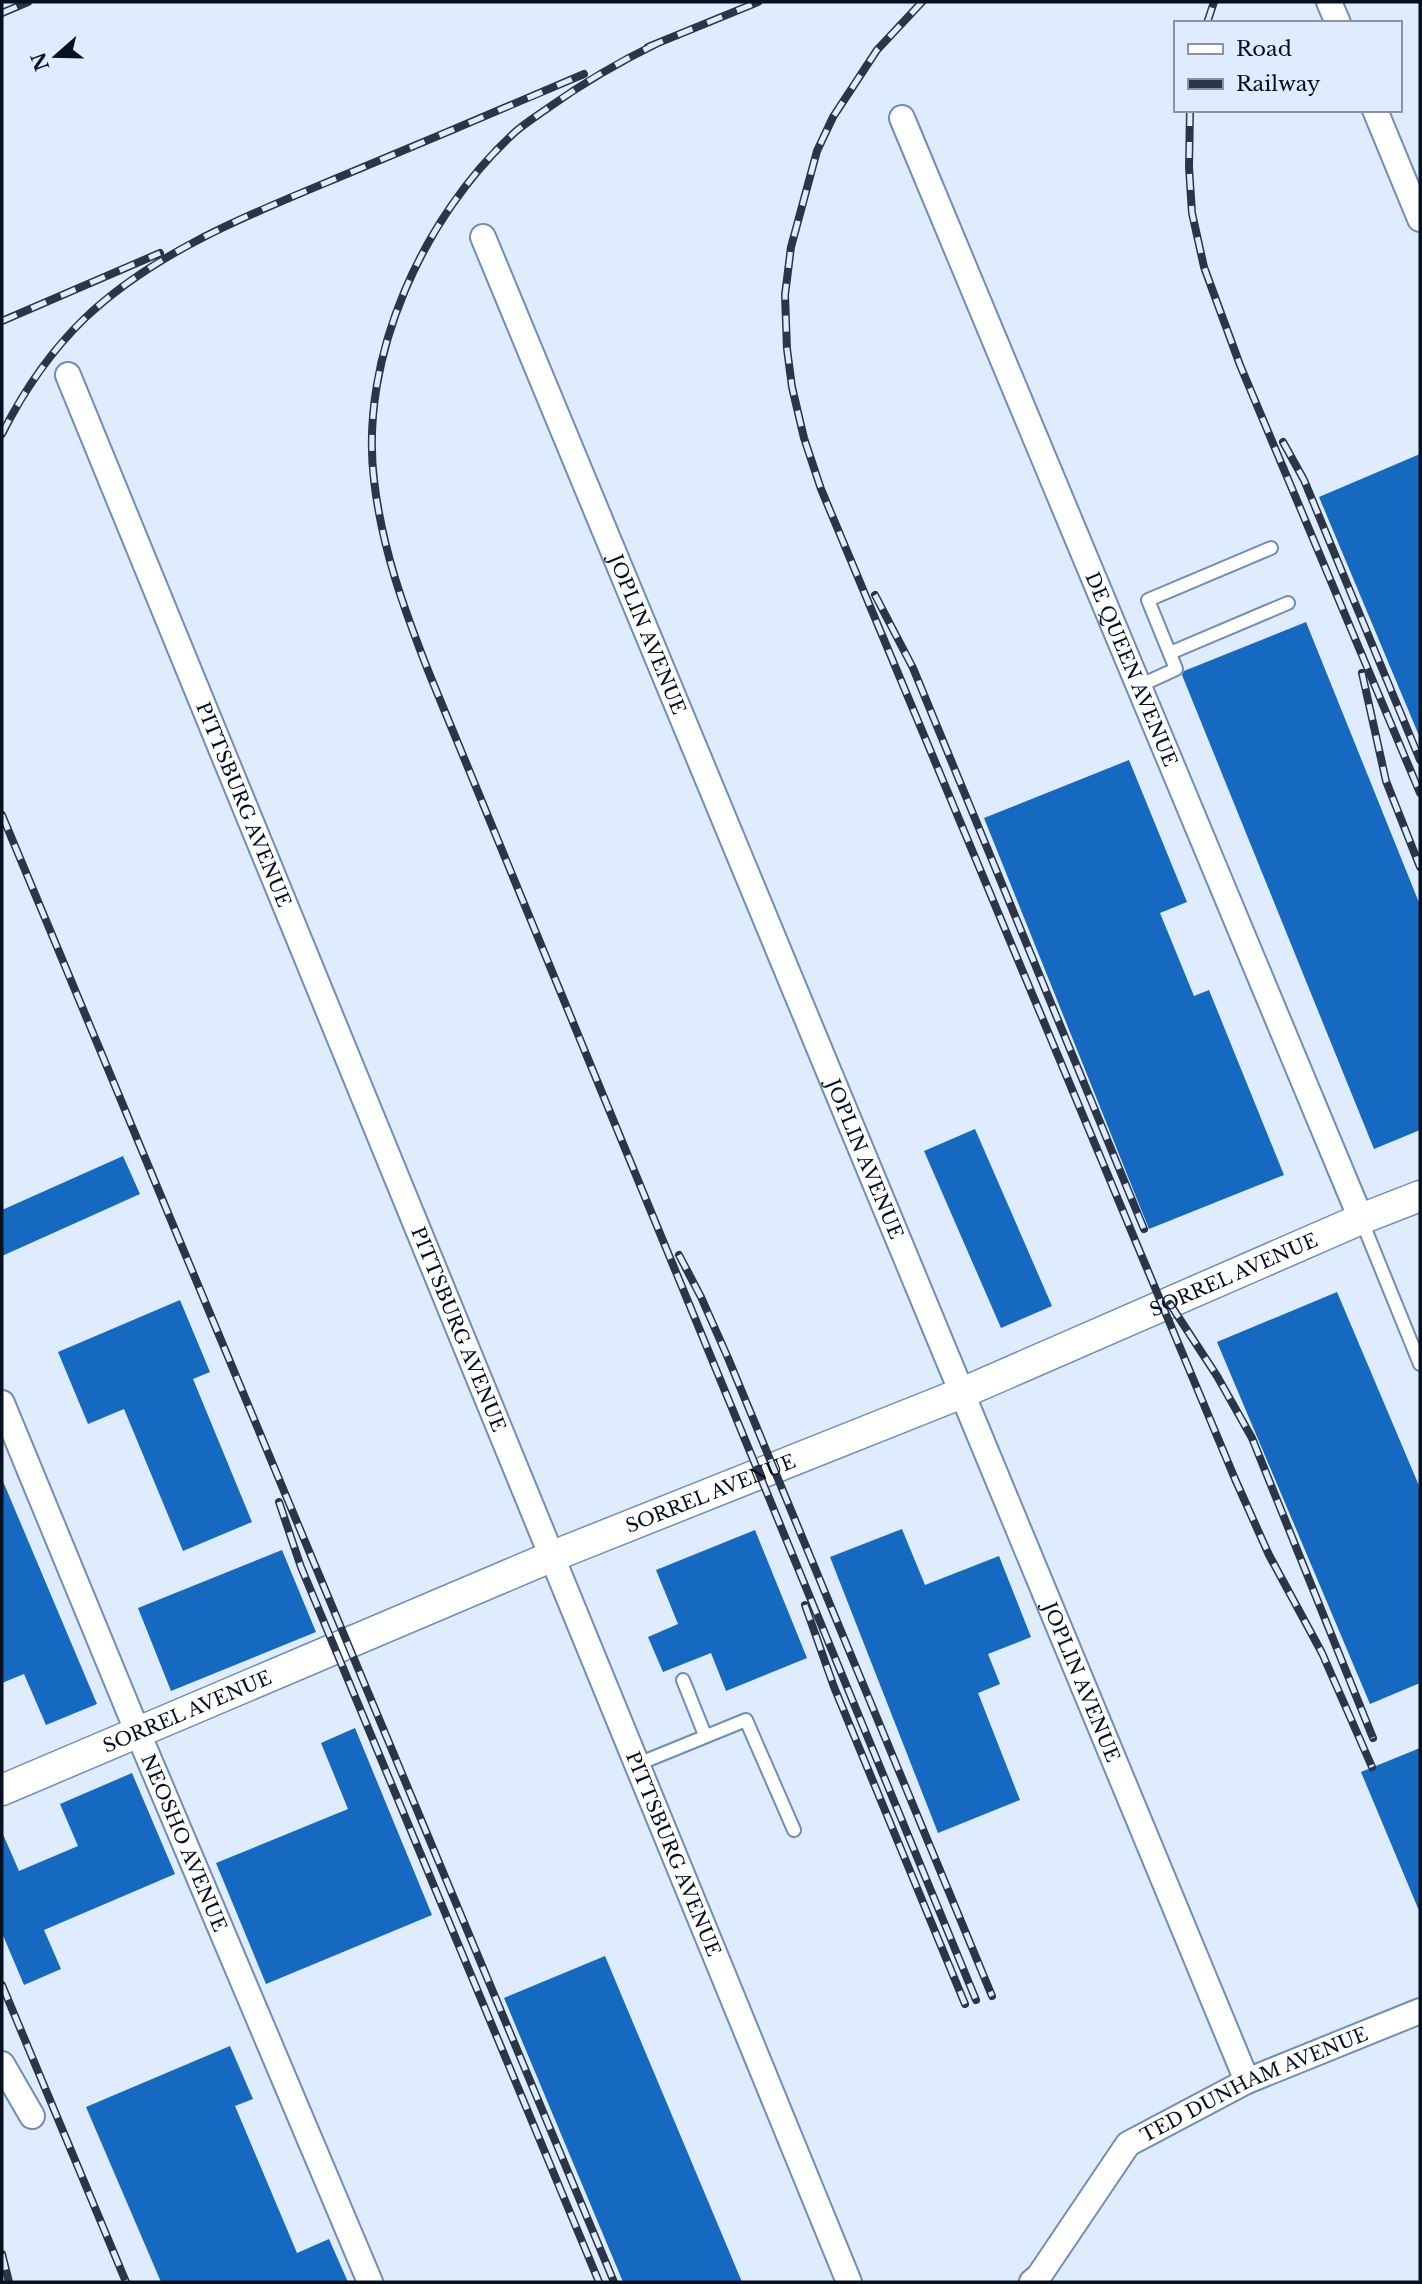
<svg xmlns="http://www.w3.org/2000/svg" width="1422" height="2284" font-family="'Libre Baskerville',serif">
<rect width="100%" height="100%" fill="#deecfe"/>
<path fill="#1569c0" d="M1420,454V738L1319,497Z
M1306,622L1420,905V1130L1374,1149L1182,675L1184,671Z
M1129,760L1187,902L1160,913L1194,996L1209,990L1284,1175L1149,1229L984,818Z
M975,1129L1052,1306L1001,1328L924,1151Z
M123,1156L140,1194L2,1256V1210Z
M1337,1292L1420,1488V1683L1370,1704L1217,1342Z
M180,1300L210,1372L193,1379L252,1522L183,1551L124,1409L88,1424L58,1352Z
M2,1479L97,1704L46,1725L24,1674L2,1683Z
M902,1529L925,1585L999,1556L1031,1637L988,1654L1000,1684L978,1693L1020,1800L938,1833L830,1557Z
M755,1530L807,1658L726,1691L711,1653L663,1672L648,1637L678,1624L656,1570Z
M282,1550L316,1632L171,1691L138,1608Z
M355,1728L432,1915L266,1984L216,1863L348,1809L321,1743Z
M1420,1748V1913L1361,1772Z
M132,1773L175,1874L44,1930L61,1969L24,1985L2,1933V1832L19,1871L78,1846L60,1804Z
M605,1956L742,2282H623L504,1998Z
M230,2046L253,2099L235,2106L297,2253L329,2239L348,2282H161L86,2107Z"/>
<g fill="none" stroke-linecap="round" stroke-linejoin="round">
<g stroke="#6e8eb6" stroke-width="16">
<path id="service" d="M1170,653L1288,603
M1139,686L1176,669L1148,600L1271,548
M1361,1219L1420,1364
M683,1680L705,1735
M638,1764L746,1720L794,1830"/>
</g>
<g stroke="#6e8eb6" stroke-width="28">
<g id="minor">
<path d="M1329,2L1338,23"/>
<path d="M1375,110L1420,219"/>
<path id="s1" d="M902,118L1361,1219"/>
<path id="s2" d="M483,237L1247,2081"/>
<path id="s3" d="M68,375L849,2282"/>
<path id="s4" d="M2,1403L138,1733L370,2282"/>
<path d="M2,2064L32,2116"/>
<path id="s5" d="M1032,2282L1039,2276L1128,2144L1247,2081L1420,2011"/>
</g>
</g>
<g stroke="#6e8eb6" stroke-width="33">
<g id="tertiary">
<path id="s6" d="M2,1790L553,1556L962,1393L1361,1219L1420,1196"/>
</g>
</g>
<use href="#service" stroke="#fff" stroke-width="12"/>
<use href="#minor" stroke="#fff" stroke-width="24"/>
<use href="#tertiary" stroke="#fff" stroke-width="30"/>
<g stroke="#2a3645" stroke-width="8">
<path id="rail" d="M922,2L877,50L833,117L817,151L791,247L785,295L787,349L792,387L804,438L821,489L1235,1479L1269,1555L1322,1653L1372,1767
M2,13L28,2
M1207,23L1214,2
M658,43C619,62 583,83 548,108C537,116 525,123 514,133C424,216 359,356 374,480C382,549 404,609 429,673L976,2000
M648,47L758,2
M1190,110L1189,167L1192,213L1204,267L1240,365L1420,793
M2,321L160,253
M2,434C23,392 51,351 85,318C160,247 261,210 354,171C431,139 507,107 584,74
M1283,442L1304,480L1420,760
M875,595L913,668L1144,1229
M1362,673L1386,781L1420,867
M2,815L614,2282
M679,1255L701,1297L728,1358L992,1996
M1170,1304L1217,1376L1252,1438L1373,1738
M279,1502L301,1567L599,2282
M805,1605L834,1687L965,2004
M2,1985L126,2282
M2,2254L9,2282"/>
</g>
<use href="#rail" stroke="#deecfe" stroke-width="5" stroke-dasharray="16" stroke-linecap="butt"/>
</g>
<g text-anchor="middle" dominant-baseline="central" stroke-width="5" stroke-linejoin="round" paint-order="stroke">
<g font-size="19" fill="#061120" stroke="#deecfe">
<text stroke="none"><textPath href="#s2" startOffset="430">JOPLIN AVENUE</textPath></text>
<text stroke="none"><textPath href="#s1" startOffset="597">DE QUEEN AVENUE</textPath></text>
<text stroke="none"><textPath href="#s3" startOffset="464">PITTSBURG AVENUE</textPath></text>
<text stroke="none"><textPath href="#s2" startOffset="998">JOPLIN AVENUE</textPath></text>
<text stroke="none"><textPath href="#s6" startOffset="1335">SORREL AVENUE</textPath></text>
<text stroke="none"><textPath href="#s3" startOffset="1031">PITTSBURG AVENUE</textPath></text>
<text stroke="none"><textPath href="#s6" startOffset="768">SORREL AVENUE</textPath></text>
<text stroke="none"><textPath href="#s2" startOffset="1564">JOPLIN AVENUE</textPath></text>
<text stroke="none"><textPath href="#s6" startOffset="201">SORREL AVENUE</textPath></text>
<text stroke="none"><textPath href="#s4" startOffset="476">NEOSHO AVENUE</textPath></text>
<text stroke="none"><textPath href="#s3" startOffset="1598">PITTSBURG AVENUE</textPath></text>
<text stroke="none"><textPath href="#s5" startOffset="308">TED DUNHAM AVENUE</textPath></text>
</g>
</g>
<rect width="1422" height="2284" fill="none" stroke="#061120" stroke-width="7"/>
<rect x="1174" y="21" width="228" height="91" fill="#deecfe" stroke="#8894a5" stroke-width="2"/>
<rect x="1188" y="44" width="35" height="10" fill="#ffffff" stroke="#8894a5" stroke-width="2"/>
<text x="1236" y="56" font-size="21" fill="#061120">Road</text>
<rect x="1188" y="79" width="35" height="10" fill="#2a3645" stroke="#8894a5" stroke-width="2"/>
<text x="1236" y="91" font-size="21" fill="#061120">Railway</text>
<g transform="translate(56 56) rotate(250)" stroke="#deecfe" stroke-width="5" paint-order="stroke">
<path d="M0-5L12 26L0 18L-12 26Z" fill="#061120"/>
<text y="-10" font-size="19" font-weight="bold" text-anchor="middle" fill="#061120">N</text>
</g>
</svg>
